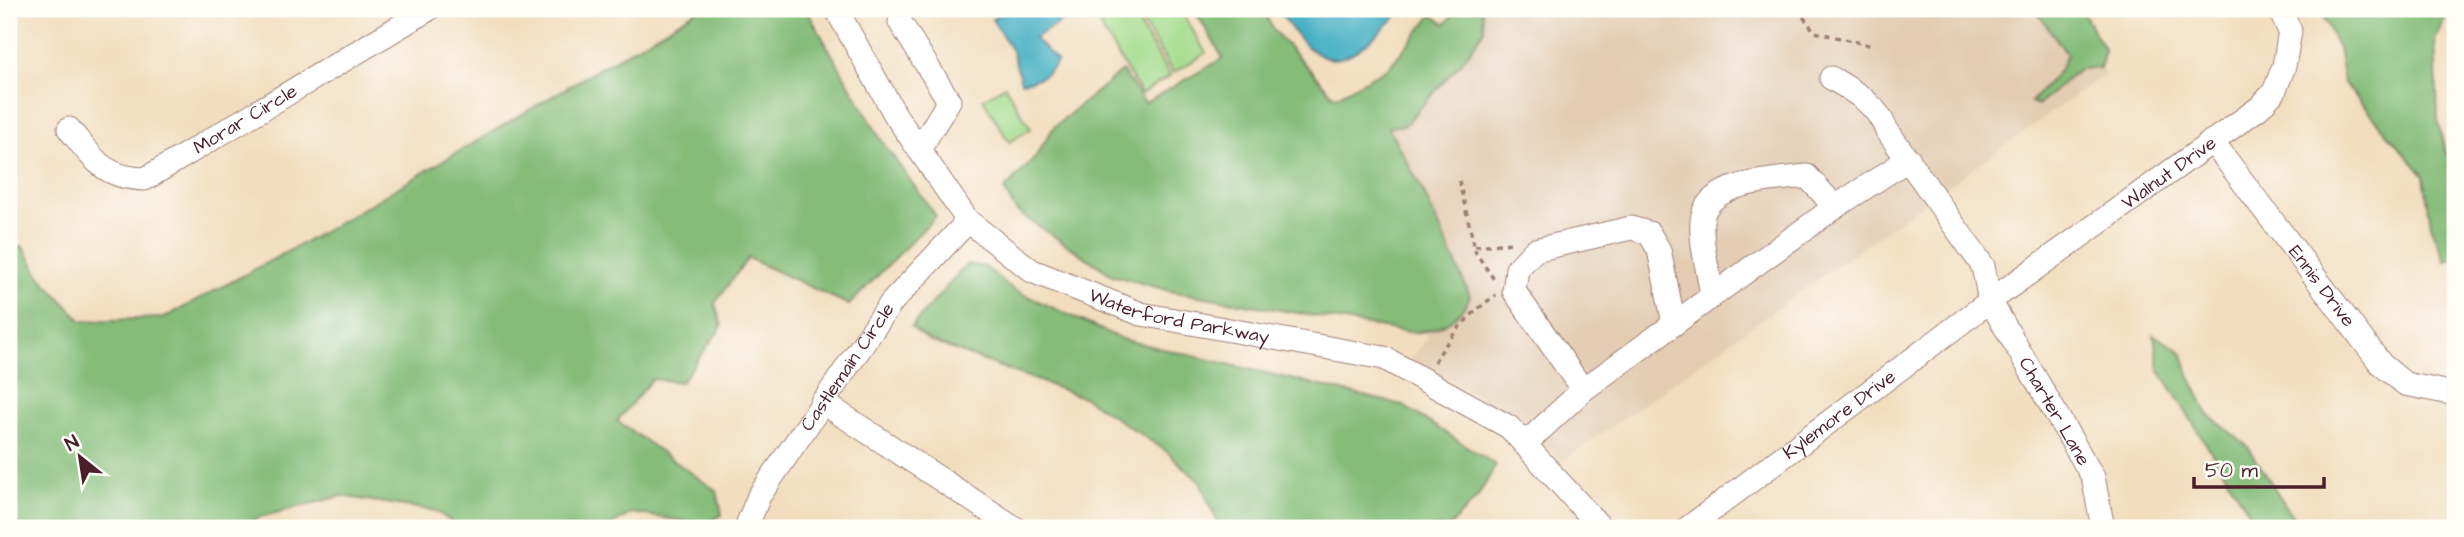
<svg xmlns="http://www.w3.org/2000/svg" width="2464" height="537" font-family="'Architects Daughter',sans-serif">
<rect width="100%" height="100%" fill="#fdfcf7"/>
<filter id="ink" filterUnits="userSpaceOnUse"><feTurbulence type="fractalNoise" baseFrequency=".0143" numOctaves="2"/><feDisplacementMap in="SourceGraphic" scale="14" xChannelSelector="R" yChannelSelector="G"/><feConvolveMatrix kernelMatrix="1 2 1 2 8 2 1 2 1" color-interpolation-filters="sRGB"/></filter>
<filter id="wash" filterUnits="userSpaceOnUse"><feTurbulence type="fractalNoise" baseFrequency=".00686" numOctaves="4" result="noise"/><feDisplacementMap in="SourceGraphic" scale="28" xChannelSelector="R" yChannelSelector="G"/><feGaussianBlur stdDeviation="1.57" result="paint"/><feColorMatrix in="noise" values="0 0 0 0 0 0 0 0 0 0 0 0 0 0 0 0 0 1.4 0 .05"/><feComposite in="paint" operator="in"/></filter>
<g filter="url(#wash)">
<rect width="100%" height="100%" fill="#f2ddbe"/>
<path fill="#e3ccb2" d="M1459,9H2058L2105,74L1563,461L1480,397L1409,361L1428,338L1318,173Z"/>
<path fill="#a5dc8d" stroke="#787e5c" stroke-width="2" d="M1125,9H1130L1170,76L1141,94L1099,24Z
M1135,9H1180L1206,53L1173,73Z
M1005,86L1031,129L1009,142L983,99Z"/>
<path fill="#84bc78" stroke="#676e52" stroke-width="2" d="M700,9H806L883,143L936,216L849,305L748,258L715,303L722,326L681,382L652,379L617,421L717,491L722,515L704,524L632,513L607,528H459L436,511L341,496L260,517L243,528H9V250L22,246L42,279L82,321L164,318L311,239Z
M1194,9H1263L1273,30L1335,97L1389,67L1432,15L1445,24L1459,9H1482L1484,30L1465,58L1405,125L1388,127L1424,193L1470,296C1460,321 1434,333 1408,332L1170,291L1112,275L1016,211L1004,190L1034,159L1054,127L1122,71L1145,103L1223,58Z
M2035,9H2081L2105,51L2100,68L2079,69L2038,105L2031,102L2060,70L2067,54Z
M2320,9H2449L2435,40L2438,121L2445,152L2455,163V258L2445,261L2431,225L2424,176L2344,83L2338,48Z
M967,264L985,267L1014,290L1121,339L1402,405L1496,465L1477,498L1448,528H1220L1200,482L1166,451L1085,398L930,341L911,327Z
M2154,335L2182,352L2190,377L2208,414L2248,447L2300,528H2259L2159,369Z"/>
<path fill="#46b1c4" stroke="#486878" stroke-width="2" d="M1009,9H1064L1069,17L1034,38L1057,61C1049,75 1037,81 1021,82L1012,51L992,19Z
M1278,9H1404C1349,61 1328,88 1278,9Z"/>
</g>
<g filter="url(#ink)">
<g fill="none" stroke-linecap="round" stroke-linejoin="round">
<g stroke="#9e7e74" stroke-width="25">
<g id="minor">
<path id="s1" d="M836,9L896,116L968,221L1032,271L1141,314L1384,358L1509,427L1601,528"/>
<path d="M900,22L949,101L919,150"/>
<path id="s2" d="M1831,78C1853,91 1876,103 1886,129L1983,266L1990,301L2093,477L2103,528"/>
<path id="s3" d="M69,129C94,159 103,178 145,179L429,9"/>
<path id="s4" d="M2212,141L2381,364L2405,384L2455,394"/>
<path d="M1712,296C1709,273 1700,244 1702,221C1705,180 1777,180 1807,176L1835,207"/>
<path d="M1583,390L1514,291L1517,269L1535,250L1631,228L1649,233L1659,250L1674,324"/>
<path d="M822,402L1015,528"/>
<path d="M1526,443L1583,390L1835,207L1909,159"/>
<path id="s5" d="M746,528L759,496L891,303L968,221"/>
<path id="s6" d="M1688,528L1990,301L2259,108L2274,92L2284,66L2290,31L2279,9"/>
</g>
</g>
<path stroke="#9e7e74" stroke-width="3.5" stroke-dasharray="5 5" stroke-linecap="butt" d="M1797,9L1815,32L1873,46
M1459,181L1476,253L1495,281
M1475,246L1514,243
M1434,362C1451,335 1470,313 1496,295"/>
<use href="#minor" stroke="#fff" stroke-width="23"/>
</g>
</g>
<g text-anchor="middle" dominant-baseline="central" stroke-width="5" stroke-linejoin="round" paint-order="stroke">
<g font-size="19" fill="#4a1f2b" stroke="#fdfcf7">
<text stroke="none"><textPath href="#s3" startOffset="212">Morar Circle</textPath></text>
<text stroke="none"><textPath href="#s6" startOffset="598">Walnut Drive</textPath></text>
<text stroke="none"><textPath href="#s4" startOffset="182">Ennis Drive</textPath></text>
<text stroke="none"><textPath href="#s1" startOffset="486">Waterford Parkway</textPath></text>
<text stroke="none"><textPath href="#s5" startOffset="191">Castlemain Circle</textPath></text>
<text stroke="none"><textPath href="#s2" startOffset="408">Charter Lane</textPath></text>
<text stroke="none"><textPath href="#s6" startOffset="189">Kylemore Drive</textPath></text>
</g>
</g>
<rect width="2464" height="537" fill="none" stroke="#fdfcf7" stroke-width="35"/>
<g transform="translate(80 457) rotate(330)" stroke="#fdfcf7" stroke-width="5" paint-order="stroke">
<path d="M0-5L12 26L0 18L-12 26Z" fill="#4a1f2b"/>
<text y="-10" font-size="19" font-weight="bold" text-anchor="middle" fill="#4a1f2b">N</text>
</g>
<path d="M2194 477v10h130v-10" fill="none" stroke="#4a1f2b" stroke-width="3.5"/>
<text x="2205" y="477" font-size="21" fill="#4a1f2b" stroke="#fdfcf7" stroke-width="5" paint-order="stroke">50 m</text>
</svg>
